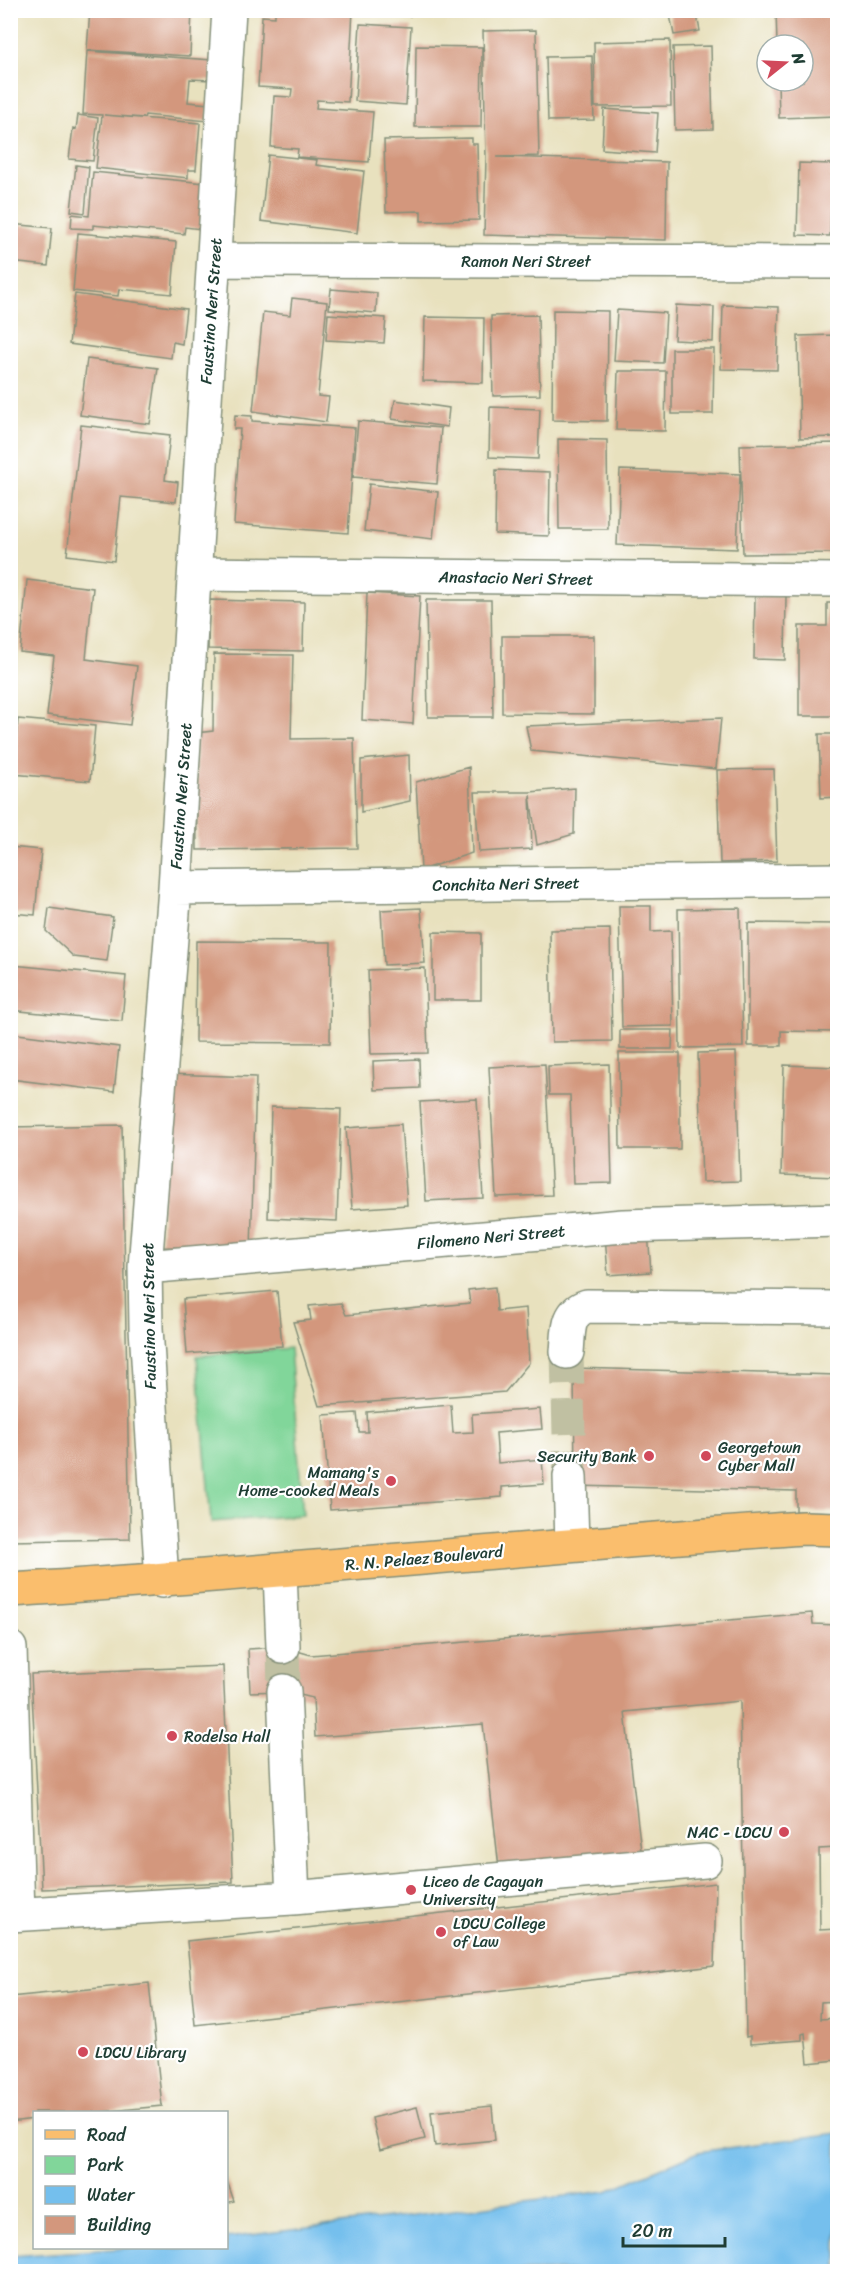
<svg xmlns="http://www.w3.org/2000/svg" width="848" height="2282" font-family="Sriracha,sans-serif">
<rect width="100%" height="100%" fill="#fff"/>
<filter id="ink" filterUnits="userSpaceOnUse"><feTurbulence type="fractalNoise" baseFrequency=".0167" numOctaves="2"/><feDisplacementMap in="SourceGraphic" scale="12" xChannelSelector="R" yChannelSelector="G"/><feConvolveMatrix kernelMatrix="1 2 1 2 8 2 1 2 1" color-interpolation-filters="sRGB"/></filter>
<filter id="wash" filterUnits="userSpaceOnUse"><feTurbulence type="fractalNoise" baseFrequency=".008" numOctaves="4" result="noise"/><feDisplacementMap in="SourceGraphic" scale="24" xChannelSelector="R" yChannelSelector="G"/><feGaussianBlur stdDeviation="1.35" result="paint"/><feColorMatrix in="noise" values="0 0 0 0 0 0 0 0 0 0 0 0 0 0 0 0 0 1.4 0 .05"/><feComposite in="paint" operator="in"/></filter>
<g filter="url(#wash)">
<rect width="100%" height="100%" fill="#e8e1be"/>
<path fill="#81d69a" stroke="#508a67" stroke-width="1.5" d="M290,1348L303,1515L211,1522L197,1356Z"/>
<path fill="#74bfed" stroke="#4a7e90" stroke-width="1.5" d="M837,2133V2271H11V2256L129,2248H226L227,2238L607,2191L698,2152Z"/>
<g id="blocks">
<path fill="#d3977d" d="M90,10H192L190,56L87,50Z
M275,10H353L348,102L317,100L316,108L373,112L369,162L297,157L298,149L271,147L274,96L291,97L292,89L258,87L262,16L275,17Z
M363,10H410V16L363,15Z
M669,10H696L700,31L674,35Z
M776,10H837V116L779,118L778,81H803V45H777Z
M360,24L411,27L406,105L355,101Z
M536,30L539,156L497,157L667,162L666,240L484,235L486,157L483,31Z
M670,40L671,106L595,107L594,42Z
M416,46L482,47L481,127H415Z
M711,46L713,129L675,130L673,47Z
M87,51L212,60L211,80L190,79L188,102L209,104L208,121L145,115L144,118L104,115L200,123L196,170H188V178L96,168L102,115L83,114Z
M592,56L594,120L548,121L546,57Z
M604,109L658,113L655,153L602,149Z
M78,115L98,118L93,161L69,159L73,128L76,129Z
M472,138V144H477L479,220L421,221V211L386,212L384,140Z
M268,155L317,160L316,165L364,171L357,233L261,221Z
M799,163L832,164L830,236L797,235Z
M76,165L89,167L85,213L71,211Z
M93,172L205,183L201,229L185,227L184,234L93,225V229L71,228L72,214L89,216Z
M10,224L52,228L48,266L10,262Z
M78,233L176,242L172,294L119,289L118,296L73,291Z
M331,289L377,293L376,313L329,309Z
M75,294L186,309L182,344L173,342L171,358L69,344Z
M292,298L327,302L318,396L329,397L326,422L253,411L263,312L290,315Z
M676,305L714,307L713,342L674,340Z
M723,305L779,307L777,370L721,369Z
M553,310L608,311L607,421L552,420Z
M617,310L666,313L663,363L614,361Z
M328,314L386,318L384,343L326,340Z
M538,315L540,395L493,396L491,316Z
M425,317L484,318L483,383L423,381Z
M837,335V437L800,438L798,336Z
M672,349H714L713,414H672Z
M87,359L158,368L150,424L80,415Z
M618,371H666L665,431L616,430Z
M395,400L449,408L447,427L392,419Z
M490,407L540,409L538,459L489,457Z
M235,415L252,416V421L355,428L348,533L234,524L240,429H234Z
M358,421L441,428L437,484L353,477Z
M81,425L170,435L165,480L178,482L176,502L121,497L114,561L67,555Z
M558,439L607,440L608,529H559Z
M837,443V553L743,554L740,445Z
M496,470L550,472L549,536L495,534Z
M620,470L740,474L737,549L617,545Z
M369,484L438,492L433,539L364,531Z
M27,580L93,588L86,659L137,666L130,725L47,715L54,656L20,652Z
M367,593L420,596L413,724L362,720Z
M755,596H786L785,660L754,659Z
M209,600L304,602L303,651L208,649Z
M426,600H491L493,717H428Z
M827,603H837V716H799V626H827Z
M502,636H594V714L502,713Z
M214,654L293,655L291,739L354,738L357,848L197,850L196,733L213,731Z
M721,718L716,769L531,751L526,726Z
M18,719L95,726L90,781L13,774Z
M819,734H837V797L821,798Z
M409,755L410,801L361,812V760Z
M469,767L472,853L421,870L416,782Z
M774,769L777,861L720,863L717,770Z
M575,788L574,834L537,845L530,795L532,849L479,852L475,792H530Z
M10,847L41,850L35,915L10,913Z
M619,906H651V932L671,931L673,1026L622,1027Z
M49,908L113,917L107,961L74,957L46,931Z
M421,908L425,963L384,965L381,910Z
M740,908L743,1047L680,1048L678,909Z
M748,923L837,924V1032L781,1031V1046H748Z
M610,929L612,1041L552,1042L550,930Z
M433,932L481,933V1000H433Z
M196,941L331,942L330,1043L195,1042Z
M12,965L126,976L122,1021L10,1010Z
M425,968L428,1053L371,1054L368,970Z
M620,1030H673L672,1049H620Z
M10,1033L119,1047L114,1092L10,1079Z
M736,1052L740,1181L702,1182L698,1053Z
M619,1053H680V1149H620Z
M419,1059L420,1088L374,1090L373,1061Z
M545,1064L552,1195L496,1197L489,1067Z
M609,1064L612,1183L573,1184L570,1095H549L548,1066Z
M784,1065L837,1067V1177L781,1175Z
M166,1074L256,1077L251,1250L161,1247Z
M477,1099L483,1198L426,1201L420,1102Z
M271,1107L341,1109L337,1221L268,1218Z
M401,1124L407,1205L352,1209L346,1128Z
M122,1125L130,1539L10,1541V1127Z
M648,1232L651,1272L608,1275L605,1235Z
M495,1287L497,1311L526,1308L529,1363L505,1392L319,1406L293,1322L311,1320L309,1306L341,1303L346,1315L470,1303L468,1290Z
M277,1291L282,1346L187,1354L183,1299Z
M574,1368L837,1375V1512L796,1511V1491L575,1486Z
M451,1405L453,1433L473,1432L472,1414L540,1409L542,1429L496,1433L498,1463L542,1459L544,1484L502,1487V1497L330,1510L323,1415L357,1413L359,1432H368L367,1412Z
M812,1613L813,1624L837,1625V1848L819,1849L820,1930L837,1929V2001L821,2002L820,2019L837,2018V2060L808,2063L805,2033L802,2034V2040L750,2044V2036L746,2037L740,1701L625,1712L641,1851L500,1877L483,1724L315,1737L313,1698L284,1691L250,1692L248,1649L283,1647L311,1655Z
M223,1666L233,1882L42,1889L31,1674Z
M716,1883L714,1966L195,2025L187,1941Z
M149,1983L162,2106L100,2112H34V2119L10,2122V1997Z
M492,2106L495,2140L435,2146L431,2112Z
M417,2107L425,2139L380,2150L372,2118Z
M226,2178L234,2201L226,2203Z"/>
</g>
</g>
<g filter="url(#ink)">
<use href="#blocks" fill-opacity="0" stroke="#848f79" stroke-width="1.5"/>
<g fill="none" stroke-linecap="round" stroke-linejoin="round">
<path stroke="#c0c0a2" stroke-width="33" stroke-dasharray="33 16" stroke-linecap="butt" d="M567,1352L570,1476
M283,1647L284,1691"/>
<g stroke="#848f79" stroke-width="36">
<path id="minor" d="M214,260L838,262
M195,574L838,580
M175,888L838,880
M145,1267L623,1226L838,1220
M567,1352C569,1332 566,1313 587,1306L838,1308
M570,1476L572,1544
M280,1572L283,1647
M162,1581L146,1328L145,1267L175,888L229,10
M10,1648L18,1914
M284,1691L293,1898
M10,1915L293,1898L705,1861"/>
</g>
<g stroke="#848f79" stroke-width="36">
<path id="major" d="M10,1590C275,1573 539,1546 803,1528L838,1529"/>
</g>
<use href="#minor" stroke="#fff" stroke-width="33"/>
<use href="#major" stroke="#fabe6d" stroke-width="33"/>
</g>
</g>
<g fill="#d1495b" stroke="#fff" stroke-width="2">
<circle cx="649" cy="1456" r="6"/>
<circle cx="706" cy="1456" r="6"/>
<circle cx="391" cy="1481" r="6"/>
<circle cx="172" cy="1736" r="6"/>
<circle cx="784" cy="1832" r="6"/>
<circle cx="411" cy="1890" r="6"/>
<circle cx="441" cy="1932" r="6"/>
<circle cx="83" cy="2052" r="6"/>
</g>
<g text-anchor="middle" dominant-baseline="central" stroke-width="4.5" stroke-linejoin="round" paint-order="stroke">
<g font-size="16" fill="#1f3d34" stroke="#fff">
<text x="526" y="261">Ramon Neri Street</text>
<text transform="translate(211 311) rotate(-86)">Faustino Neri Street</text>
<text transform="translate(516 578) rotate(1)">Anastacio Neri Street</text>
<text transform="translate(181 796) rotate(-86)">Faustino Neri Street</text>
<text transform="translate(506 884) rotate(-1)">Conchita Neri Street</text>
<text transform="translate(491 1237) rotate(-5)">Filomeno Neri Street</text>
<text transform="translate(149 1316) rotate(-91)">Faustino Neri Street</text>
<text transform="translate(424 1558) rotate(-5)">R. N. Pelaez Boulevard</text>
</g>
<g font-size="16" fill="#1f3d34" stroke="#fff" text-anchor="start">
<text x="718" y="1447">Georgetown<tspan x="718" dy="18">Cyber Mall</tspan></text>
<text x="637" y="1456" text-anchor="end">Security Bank</text>
<text x="379" y="1472" text-anchor="end">Mamang's<tspan x="379" dy="18">Home-cooked Meals</tspan></text>
<text x="184" y="1736">Rodelsa Hall</text>
<text x="772" y="1832" text-anchor="end">NAC - LDCU</text>
<text x="423" y="1881">Liceo de Cagayan<tspan x="423" dy="18">University</tspan></text>
<text x="453" y="1923">LDCU College<tspan x="453" dy="18">of Law</tspan></text>
<text x="95" y="2052">LDCU Library</text>
</g>
</g>
<rect width="848" height="2282" fill="none" stroke="#fff" stroke-width="36"/>
<rect x="33" y="2111" width="195" height="138" fill="#ffffff" stroke="#a5b1ae" stroke-width="1.5"/>
<rect x="45" y="2130" width="30" height="9" fill="#fabe6d" stroke="#a5b1ae" stroke-width="1.5"/>
<text x="87" y="2141" font-size="18" fill="#1f3d34">Road</text>
<rect x="45" y="2156" width="30" height="18" fill="#81d69a" stroke="#a5b1ae" stroke-width="1.5"/>
<text x="87" y="2171" font-size="18" fill="#1f3d34">Park</text>
<rect x="45" y="2186" width="30" height="18" fill="#74bfed" stroke="#a5b1ae" stroke-width="1.5"/>
<text x="87" y="2201" font-size="18" fill="#1f3d34">Water</text>
<rect x="45" y="2216" width="30" height="18" fill="#d3977d" stroke="#a5b1ae" stroke-width="1.5"/>
<text x="87" y="2231" font-size="18" fill="#1f3d34">Building</text>
<g transform="translate(785 63) rotate(72)"><circle r="28" fill="#ffffff" stroke="#a5b1ae" stroke-width="1.5"/>
<path d="M0-4.5L10 22L0 15L-10 22Z" fill="#d1495b"/>
<text y="-9" font-size="16" font-weight="bold" text-anchor="middle" fill="#1f3d34">N</text>
</g>
<path d="M623 2237v9h102v-9" fill="none" stroke="#1f3d34" stroke-width="3"/>
<text x="632" y="2237" font-size="18" fill="#1f3d34" stroke="#ffffff" stroke-width="4.5" paint-order="stroke">20 m</text>
</svg>
